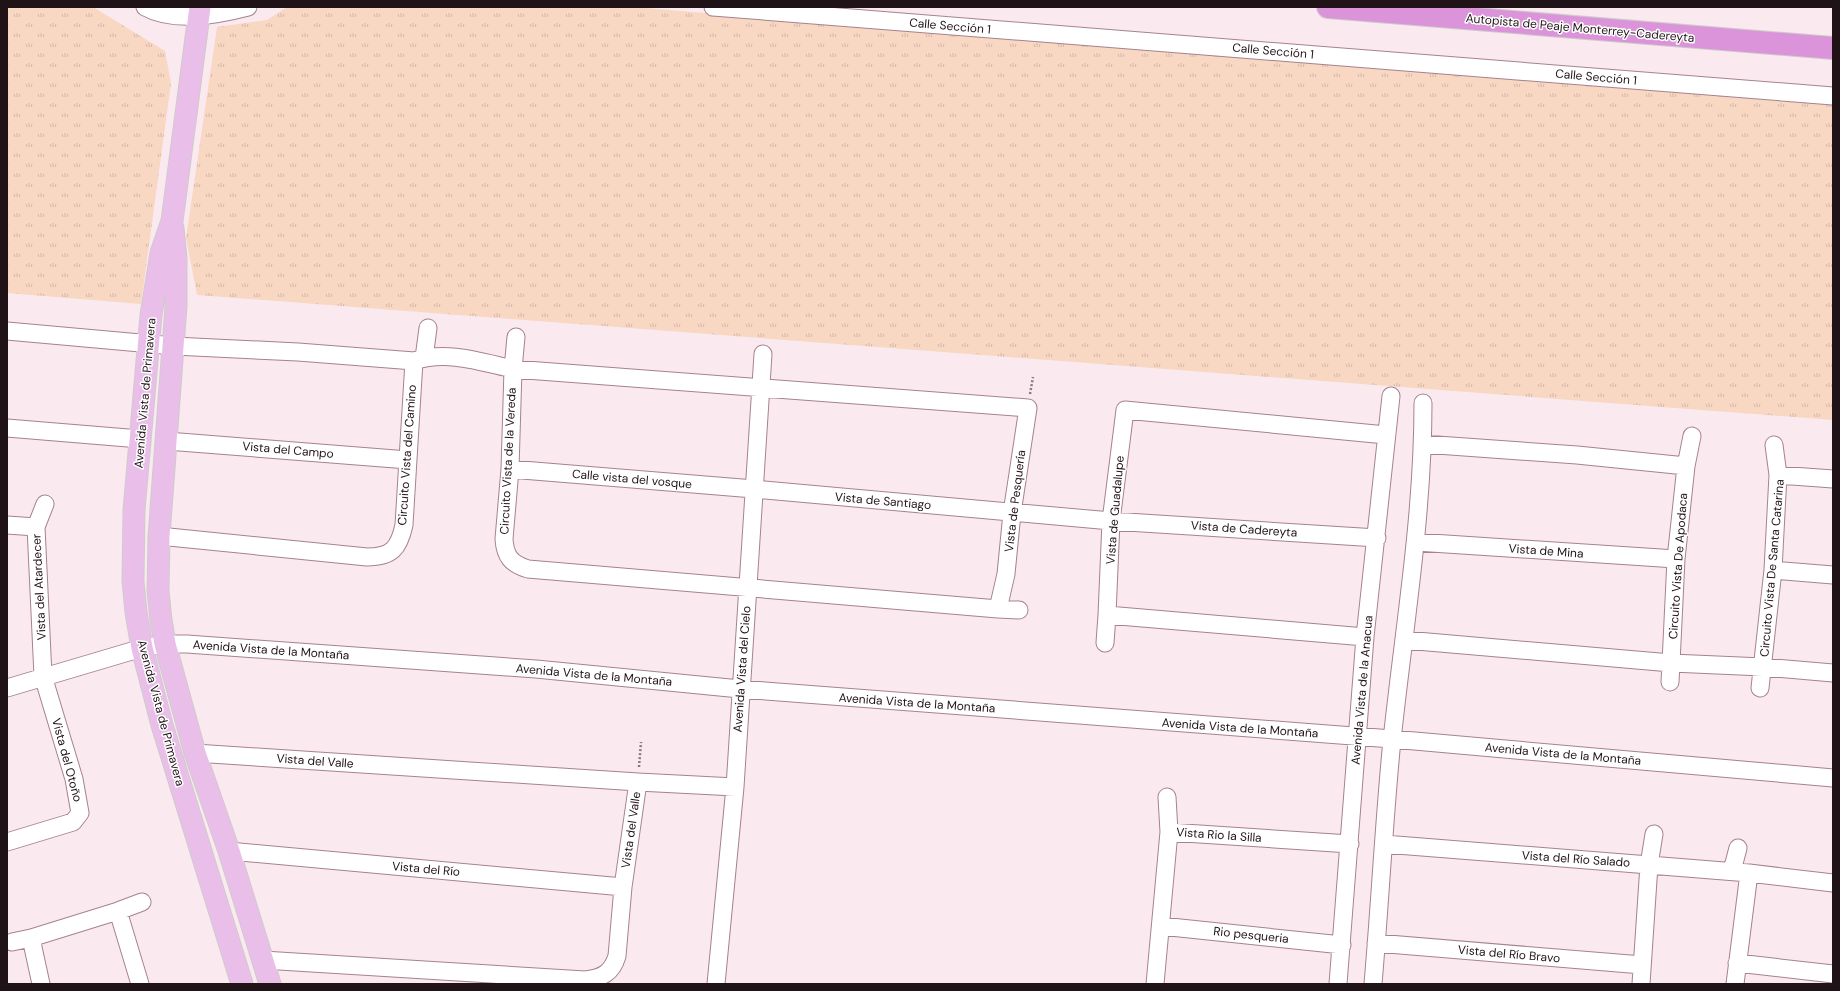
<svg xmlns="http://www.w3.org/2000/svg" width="1840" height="991" font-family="'DM Sans',sans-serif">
<defs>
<pattern id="grass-tufts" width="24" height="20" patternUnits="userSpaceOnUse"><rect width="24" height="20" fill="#f8d7c3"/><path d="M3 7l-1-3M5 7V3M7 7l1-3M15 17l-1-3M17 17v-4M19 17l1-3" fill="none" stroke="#d4b8a7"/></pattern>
</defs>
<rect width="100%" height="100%" fill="#faeaef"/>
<path fill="url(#grass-tufts)" d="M7,7H93L165,51L171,83L141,304L7,293Z
M287,7H632L1833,105V420L197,295L186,238L217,27L267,20Z"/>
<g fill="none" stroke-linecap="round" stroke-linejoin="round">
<g stroke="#a6828e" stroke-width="19">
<path id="minor" d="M145,7C174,23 217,15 248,7
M713,7L1833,96
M7,331L174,346L298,352L414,361L404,525C399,548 392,557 367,557L159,536
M424,358L428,328
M414,361C447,350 481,362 513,369L516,337
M513,369L1028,408L1012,513L1006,574L998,609L528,569C511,564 505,556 504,539L510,469Z
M7,428L140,439
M167,441L408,460
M1686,466L1692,436
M510,469L754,489L1111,521L1377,538
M1778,475L1833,479
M7,525L36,527L43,676L74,779L80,813L73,822L7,842
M36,527L45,504
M1416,542L1676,559
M1773,570L1833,575
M998,609L1019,610
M1365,637L1107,615L1111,521L1125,410L1386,435
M1405,640L1671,663L1676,559L1686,466L1577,455L1423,444
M1105,643L1107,615
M1670,682L1671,663L1763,667L1833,673
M7,688L142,648L165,644H187L536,669L740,689L1392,739L1833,778
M1760,688L1773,570L1778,475L1774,445
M195,753L638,782L623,887L617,956C612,973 602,978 585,980L263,960
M638,782L735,787
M1167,797L1169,832
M1654,834L1649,865L1749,873
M1384,844L1649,865L1641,984
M229,851L623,887
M1732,871L1738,848
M118,911L142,902
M1161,926L1342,945
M12,942L31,938
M1376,943L1642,965
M1737,963L1833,974
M41,984L31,938L118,911L140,984
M716,984L735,787L763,354
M1155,984L1169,832L1350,844
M1338,984L1365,637L1391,396
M1373,984C1380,903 1384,821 1392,740C1404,627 1423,518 1423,403
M1735,984L1749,873L1833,883"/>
</g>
<g stroke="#cecbcc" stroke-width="23">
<path id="major" d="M200,7L172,221L161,253L151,315L134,510L133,581L136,612L142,648L162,725L242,984
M173,228L176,258V306L159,536L158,591L161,620L165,644L195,753L229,851L270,984"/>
</g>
<g stroke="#cecbcc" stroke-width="24">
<path id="highway" d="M1328,7L1833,48"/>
</g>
<path stroke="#897a7f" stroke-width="2.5" stroke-dasharray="2 2" stroke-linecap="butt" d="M1030,394L1033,377
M639,767L641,742"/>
<use href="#minor" stroke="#fff" stroke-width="17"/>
<use href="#major" stroke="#e9bfe9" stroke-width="21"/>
<use href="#highway" stroke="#db94da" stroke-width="22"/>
</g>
<g text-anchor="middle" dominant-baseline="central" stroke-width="3" stroke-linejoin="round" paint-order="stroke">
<g font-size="12" fill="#201318" stroke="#fff">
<text transform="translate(950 26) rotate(5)">Calle Sección 1</text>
<text transform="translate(1580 28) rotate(5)">Autopista de Peaje Monterrey-Cadereyta</text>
<text transform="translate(1273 51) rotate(5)">Calle Sección 1</text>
<text transform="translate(1596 77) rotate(5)">Calle Sección 1</text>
<text transform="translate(145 393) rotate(-85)">Avenida Vista de Primavera</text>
<text transform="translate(288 450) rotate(5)">Vista del Campo</text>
<text transform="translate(407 455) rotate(-86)">Circuito Vista del Camino</text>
<text transform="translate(508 461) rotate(-87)">Circuito Vista de la Vereda</text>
<text transform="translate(632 479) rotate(5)">Calle vista del vosque</text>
<text transform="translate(883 501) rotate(5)">Vista de Santiago</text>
<text transform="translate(1015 501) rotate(-83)">Vista de Pesquería</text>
<text transform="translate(1115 510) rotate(-85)">Vista de Guadalupe</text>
<text transform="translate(1244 529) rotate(4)">Vista de Cadereyta</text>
<text transform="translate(1546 551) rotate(4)">Vista de Mina</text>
<text transform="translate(1678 566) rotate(-86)">Circuito Vista De Apodaca</text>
<text transform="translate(1772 568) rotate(-85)">Circuito Vista De Santa Catarina</text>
<text transform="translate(39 587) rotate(-93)">Vista del Atardecer</text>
<text transform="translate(271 650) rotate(4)">Avenida Vista de la Montaña</text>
<text transform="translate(742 669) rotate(-86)">Avenida Vista del Cielo</text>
<text transform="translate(594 675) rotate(5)">Avenida Vista de la Montaña</text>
<text transform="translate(1362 690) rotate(-85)">Avenida Vista de la Anacua</text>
<text transform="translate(917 703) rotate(4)">Avenida Vista de la Montaña</text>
<text transform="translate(161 713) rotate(75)">Avenida Vista de Primavera</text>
<text transform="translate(1240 728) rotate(4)">Avenida Vista de la Montaña</text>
<text transform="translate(1563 754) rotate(5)">Avenida Vista de la Montaña</text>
<text transform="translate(67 760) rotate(75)">Vista del Otoño</text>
<text transform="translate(315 761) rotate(4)">Vista del Valle</text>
<text transform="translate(631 830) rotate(-82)">Vista del Valle</text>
<text transform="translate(1219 835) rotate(4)">Vista Rio la Silla</text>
<text transform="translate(1576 859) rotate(4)">Vista del Río Salado</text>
<text transform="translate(426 869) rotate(5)">Vista del Río</text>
<text transform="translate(1251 935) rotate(6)">Rio pesqueria</text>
<text transform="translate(1509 954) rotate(5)">Vista del Río Bravo</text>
</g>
</g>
<rect width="1840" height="991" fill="none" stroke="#201318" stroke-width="16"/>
</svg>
